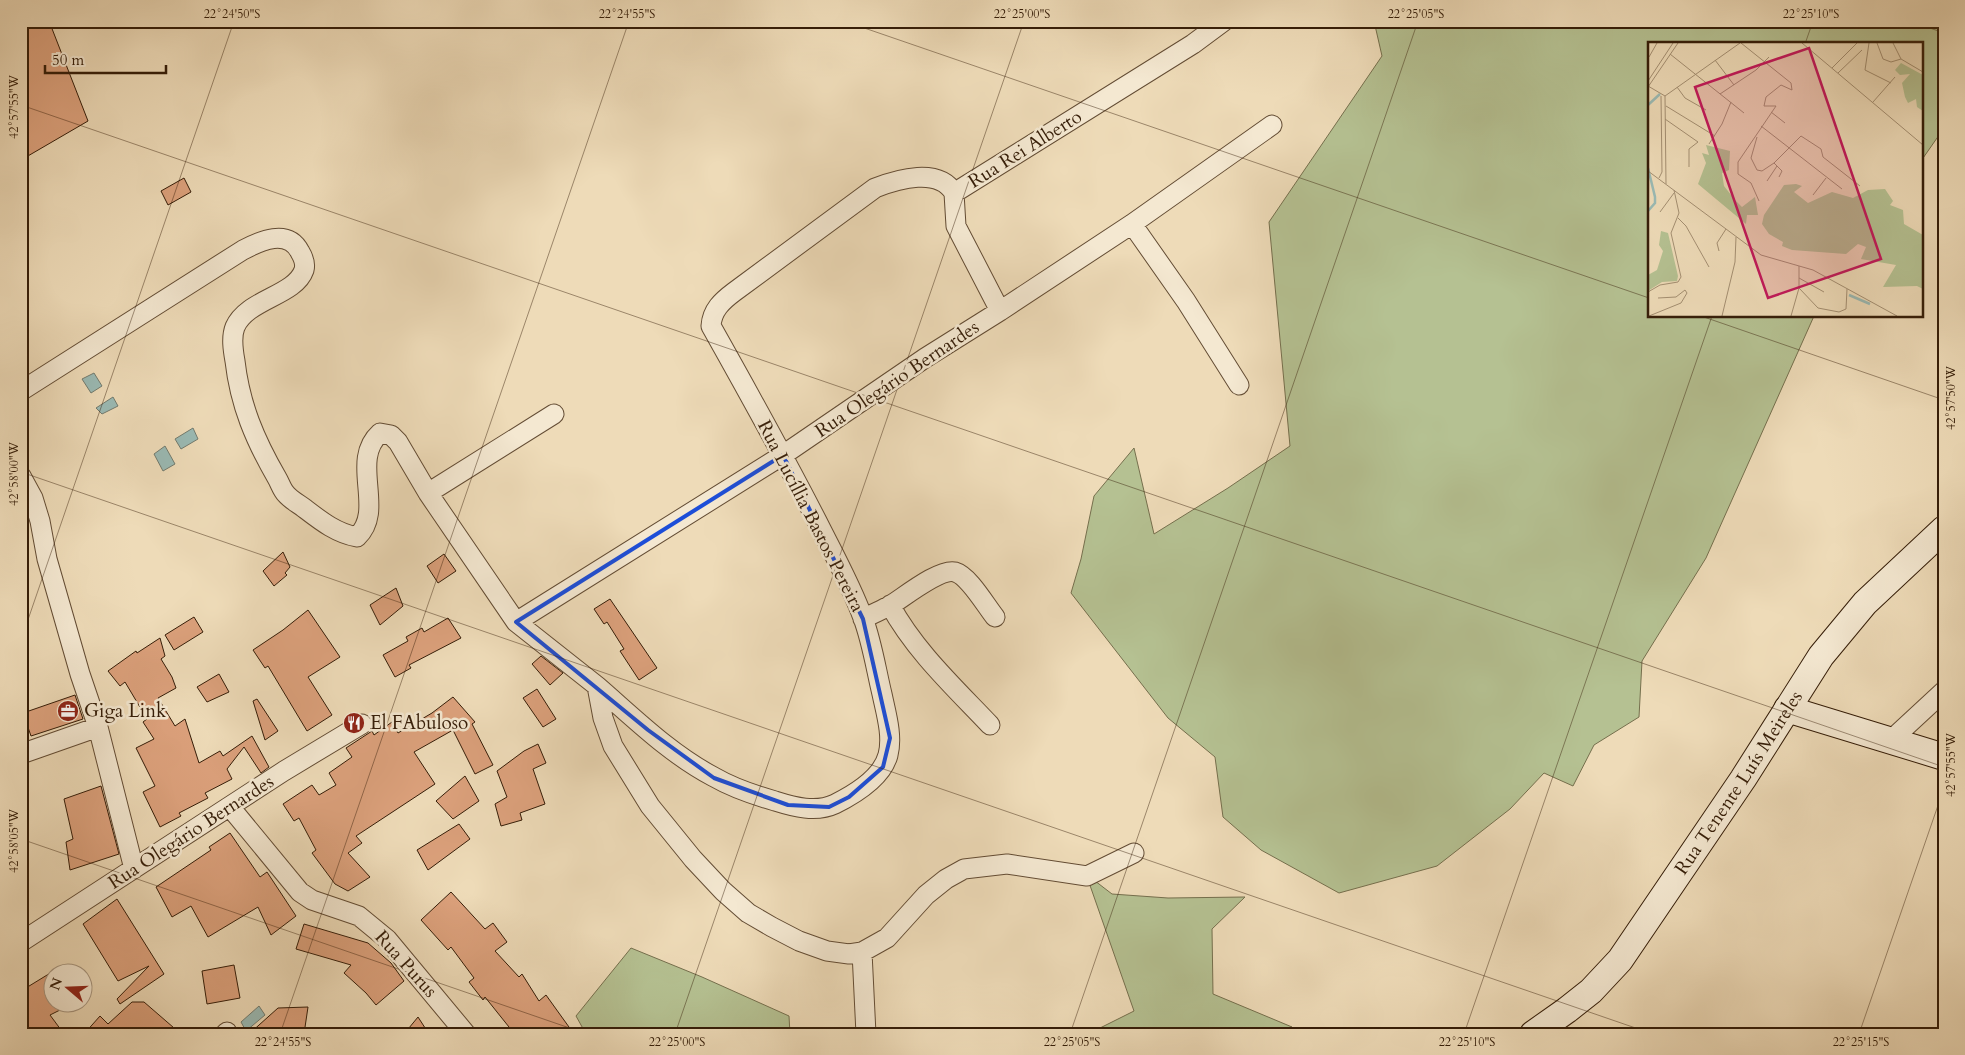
<svg xmlns="http://www.w3.org/2000/svg" width="1965" height="1055" font-family="Cardo,serif">
<rect width="100%" height="100%" fill="#eedbb8"/>
<filter id="stains"><feTurbulence type="fractalNoise" baseFrequency=".004" numOctaves="4"/><feColorMatrix values="0 0 0 0 .2 0 0 0 0 .09 0 0 0 0 .02 0 0 0 .5 -.17"/></filter>
<radialGradient id="worn" r=".72"><stop offset=".6" stop-color="#630" stop-opacity="0"/><stop offset="1" stop-color="#630" stop-opacity=".3"/></radialGradient>
<path fill="#b5c192" stroke="#756f4d" d="M1374,21H1944V128L1921,161V44H1649V316H1814L1706,558L1642,661L1639,717L1594,745L1573,786L1544,773L1510,809L1437,866L1339,893L1261,850L1223,817L1215,757L1168,718L1071,593L1081,559L1094,496L1134,448L1154,534L1228,488L1290,446L1269,222L1382,56Z
M1086,874L1112,894L1168,898L1245,897L1212,929L1213,994L1292,1027L1256,1034H1088L1134,1011Z
M631,948L702,977L789,1016L790,1034H586L576,1016Z"/>
<path fill="#9abab4" stroke="#727b6f" d="M94,373L102,386L91,393L82,379Z
M113,397L118,406L102,414L96,408Z
M193,428L198,439L181,449L175,439Z
M165,446L175,464L163,471L154,454Z
M259,1006L265,1015L246,1031L241,1022Z"/>
<path fill="#dca17c" stroke="#351d08" d="M21,21H49L88,121L21,160Z
M184,178L191,192L168,205L161,191Z
M283,552L290,567L285,573L287,575L274,586L263,571Z
M444,554L456,571L438,583L427,566Z
M396,588L403,606L380,625L370,605Z
M610,599L657,668L639,680L620,651L624,649L607,622L604,624L594,609Z
M308,610L340,657L308,677L332,715L307,731L268,666L265,668L253,650L283,630Z
M194,617L203,632L174,650L165,635Z
M448,618L461,638L409,665L411,668L395,677L383,655L408,641L406,637L422,628L424,632Z
M160,638L165,656L161,659L172,677L176,688L158,698L175,726L185,719L199,763L220,751L223,756L252,736L269,767L261,773L244,747L227,769L232,779L205,793L208,798L179,813L181,816L160,827L143,792L155,786L136,748L154,739L143,722L147,719L125,682L120,686L108,671L136,651L137,653Z
M541,656L563,673L550,685L532,664Z
M219,674L229,692L207,702L197,687Z
M537,689L556,719L543,727L523,698Z
M75,695L83,719L31,736L23,713Z
M453,697L475,722L472,724L493,765L475,774L453,730L414,752L435,784L356,836L362,843L348,853L370,877L348,891L335,884L312,853L316,850L299,818L294,821L283,804L312,785L319,795L336,785L329,773L352,757L346,748L372,731L374,735L392,722L398,733L432,713Z
M257,699L278,731L265,740L253,701Z
M538,744L546,763L533,769L545,804L520,813L522,820L501,826L495,804L507,797L497,771L524,751Z
M465,776L479,801L453,819L436,801Z
M101,786L119,854L70,870L66,842L73,839L64,799Z
M459,824L470,839L428,870L417,850Z
M230,833L260,877L267,872L296,916L271,935L258,907L208,937L191,906L172,917L156,887L211,850L209,847Z
M451,892L485,929L493,923L507,942L495,951L519,977L522,974L539,1001L546,995L574,1034H500L509,1027L485,997L483,1000L469,982L474,978L451,947L448,950L421,920Z
M117,899L164,974L120,1004L117,999L149,966L118,981L83,924Z
M304,924L368,943L391,963L404,981L376,1005L366,993L344,973L351,965L296,949Z
M234,965L240,998L207,1004L202,971Z
M52,972V1002H76L50,1015L64,1034H21V991Z
M132,1002H144L181,1034H84L100,1016L108,1024Z
M308,1007L304,1034H249L278,1008Z
M418,1017L429,1034H404Z"/>
<g fill="none" stroke-linecap="round" stroke-linejoin="round">
<g stroke="#634c34" stroke-width="21">
<path id="minor" d="M954,193L956,226L1000,311
M1132,224L1186,301L1239,385
M21,391L243,250C260,241 288,228 300,252C303,257 306,263 304,270C295,296 247,299 235,327C231,337 233,350 235,361C240,405 255,440 277,478C280,483 282,490 286,494C291,500 299,504 304,508C321,521 336,533 357,537C386,510 349,461 380,433L391,435L398,442L428,493L516,622L597,686L603,718L613,746L650,806L693,859L723,891L748,913L772,927L799,941L827,951L849,954L862,952L887,938L926,895L946,879L964,869L1007,864L1087,876L1134,853
M21,476L33,498L40,521L47,559L80,674L98,727L134,869
M428,493L554,414
M890,605C915,651 954,687 990,725
M863,619C872,614 882,610 891,605C904,597 940,568 955,572C969,576 986,606 995,617
M516,622L783,455L925,358L1000,311L1132,224L1272,125
M597,686C634,718 670,754 714,777C733,788 754,795 775,801C794,807 816,813 835,804C855,794 882,778 888,755C893,736 886,713 882,694C876,669 872,642 863,618C851,585 833,553 817,521C783,455 747,390 711,326C712,310 722,301 734,292L875,188C898,179 939,167 954,193L1193,44L1224,21
M1890,741L1944,691
M21,754L98,727
M230,807L300,892L312,900L359,916L387,939L466,1034
M21,942L284,771L362,724
M862,952L866,1034
M225,1034L227,1032"/>
</g>
<g stroke="#351d08" stroke-width="28">
<g id="secondary">
<path d="M1787,709L1944,757"/>
<path id="s1" d="M1533,1034L1567,1010L1591,991L1620,960L1743,779L1821,656L1865,603L1944,529"/>
</g>
</g>
<use href="#minor" stroke="#f4e8d1" stroke-width="19"/>
<use href="#secondary" stroke="#f4e8d1" stroke-width="26"/>
</g>
<path fill="none" stroke="#1d4ed8" stroke-width="4" stroke-linejoin="round" d="M783,455L863,619L890,738L883,767L849,797L829,807L788,805L714,778L648,730L516,622Z"/>
<path fill="none" stroke="#351d08" stroke-width="1" stroke-opacity="0.45" d="M844,21L1649,298M1910,21L1944,33M1805,44L1813,21M21,105L1944,767M1701,316L1944,400M21,472L1653,1034M21,640L234,21M21,839L587,1034M280,1034L629,21M675,1034L1024,21M1070,1034L1418,21M1464,1034L1712,316M1859,1034L1944,788"/>
<defs>
<g id="office-disc" transform="scale(1.125)"><circle r="9.5" fill="#8f2418" stroke="#f4e8d1"/><path d="M-6-3h4V-5.5h4V-3h4V5H-6ZM-1-4.5V-3h2v-1.5ZM-6 0V1H6V0Z" fill="#fff"/></g>
<g id="restaurant-disc" transform="scale(1.125)"><circle r="9.5" fill="#8f2418" stroke="#f4e8d1"/><path d="M-5-6h1v4h1v-4h1v4h1v-4h1v5L-1.5 .5V6h-2V.5L-5-1ZM5-6V6H3V1.5H1.5Q1.5-4 5-6Z" fill="#fff"/></g>
</defs>
<g fill-rule="evenodd">
<use href="#office-disc" x="68" y="711"/>
<use href="#restaurant-disc" x="354" y="723"/>
</g>
<g text-anchor="middle" dominant-baseline="central" stroke-width="5" stroke-linejoin="round" paint-order="stroke">
<g font-size="19" fill="#351d08" stroke="#f4e8d1">
<text transform="translate(1025 149) rotate(-32)">Rua Rei Alberto</text>
<text transform="translate(897 379) rotate(-34)">Rua Olegário Bernardes</text>
<text transform="translate(811 516) rotate(63)">Rua Lucíllia Bastos Pereira</text>
<text stroke="none"><textPath href="#s1" startOffset="328">Rua Tenente Luís Meireles</textPath></text>
<text transform="translate(191 832) rotate(-33)">Rua Olegário Bernardes</text>
<text transform="translate(406 964) rotate(48)">Rua Purus</text>
</g>
<g font-size="19" fill="#351d08" stroke="#f4e8d1" text-anchor="start">
<text x="84" y="711">Giga Link</text>
<text x="370" y="723">El FAbuloso</text>
</g>
</g>
<g transform="translate(1648 42)">
<rect width="275" height="275" fill="#eedbb8"/>
<path d="M253,21L275,33V69L269,65L268,57L260,61L257,55L254,41L262,32L252,33L247,28ZM58,103L82,109L81,128L74,131L76,144L87,158L94,165L107,155L110,173H99L98,182L50,142L58,121L54,111L61,113ZM148,142L154,144L146,150L160,161L184,150L205,156L220,148L237,147L245,159L242,163L255,168L256,182L275,193V247L269,244L235,245L248,223L213,217L218,205L210,202L198,212L144,208L134,204L135,200L121,192L114,182L116,173L136,143ZM13,189L20,191L30,234L29,239L14,240L0,249V233L9,228L15,209L11,203Z" fill="#b5c192"/>
<path fill="none" stroke="#9abab4" stroke-width="2.5" d="M0,63L12,52M0,126L7,155V161L0,169M201,253L222,262"/>
<path fill="none" stroke="#a48f72" stroke-width="1" d="M93,1L143,41L144,48M154,1L275,103M221,1L217,28L243,41M229,1L235,17L243,20L253,17M245,1L253,17L275,30M22,12L96,71M1,15L9,1M67,18L86,43M184,26L209,1M190,31L214,8M0,39L25,1M0,44L17,54L92,1M0,45L30,1M29,45L37,56L58,68M72,52L108,28L121,15M17,54L18,142M225,60L247,35M18,64L67,94M123,70L137,81M17,77L50,100L41,107V125M113,84L194,147M109,95L103,116L109,128L114,129L126,121L153,94L173,107L175,115L212,144M61,102L74,82L83,60M126,121L134,129L131,135M0,129L113,213L165,228L249,274M11,136L14,130L13,54M119,139L129,124M165,153L178,136M111,159L103,141L90,132V120L128,64H116L118,55L133,43L144,48M12,170L26,151M30,176L38,184L61,225M71,209L69,201L78,187M151,236L176,250M151,246L170,266L191,270L198,267L199,247M0,250L12,243L30,240L33,235L23,191L31,171L26,148M10,256L28,255L37,248L39,251L33,261M1,274L33,261M74,274L87,220L88,195M143,274L151,246V224"/>
<path fill="#c2185b" fill-opacity="0.15" stroke="#c2185b" stroke-width="2.5" d="M161,6L233,217L120,256L47,45Z"/>
<rect width="275" height="275" fill="none" stroke="#351d08" stroke-width="2.5"/>
</g>
<rect width="1965" height="1055" fill="none" stroke="#eedbb8" stroke-width="55"/>
<g transform="translate(68 988) rotate(289)"><circle r="24" fill="#f4e8d1" stroke="#a89781"/>
<path d="M0-4L9 19L0 12L-9 19Z" fill="#8f2418"/>
<text y="-8" font-size="14" font-weight="bold" text-anchor="middle" fill="#351d08">N</text>
</g>
<path d="M45 65v8h121v-8" fill="none" stroke="#351d08" stroke-width="2.5"/>
<text x="52" y="65" font-size="15" fill="#351d08" stroke="#f4e8d1" stroke-width="4" paint-order="stroke">50 m</text>
<rect x="28" y="28" width="1910" height="1000" fill="none" stroke="#351d08" stroke-width="2"/>
<g font-size="12" text-anchor="middle" fill="#351d08">
<text x="232" y="18">22°24'50"S</text>
<text x="627" y="18">22°24'55"S</text>
<text x="1022" y="18">22°25'00"S</text>
<text x="1416" y="18">22°25'05"S</text>
<text x="1811" y="18">22°25'10"S</text>
<text transform="translate(14 107) rotate(-90)" y="4">42°57'55"W</text>
<text transform="translate(1951 398) rotate(-90)" y="4">42°57'50"W</text>
<text transform="translate(14 474) rotate(-90)" y="4">42°58'00"W</text>
<text transform="translate(1951 765) rotate(-90)" y="4">42°57'55"W</text>
<text transform="translate(14 841) rotate(-90)" y="4">42°58'05"W</text>
<text x="283" y="1046">22°24'55"S</text>
<text x="677" y="1046">22°25'00"S</text>
<text x="1072" y="1046">22°25'05"S</text>
<text x="1467" y="1046">22°25'10"S</text>
<text x="1861" y="1046">22°25'15"S</text>
</g>
<rect width="100%" height="100%" filter="url(#stains)"/>
<rect width="100%" height="100%" fill="url(#worn)"/>
</svg>
